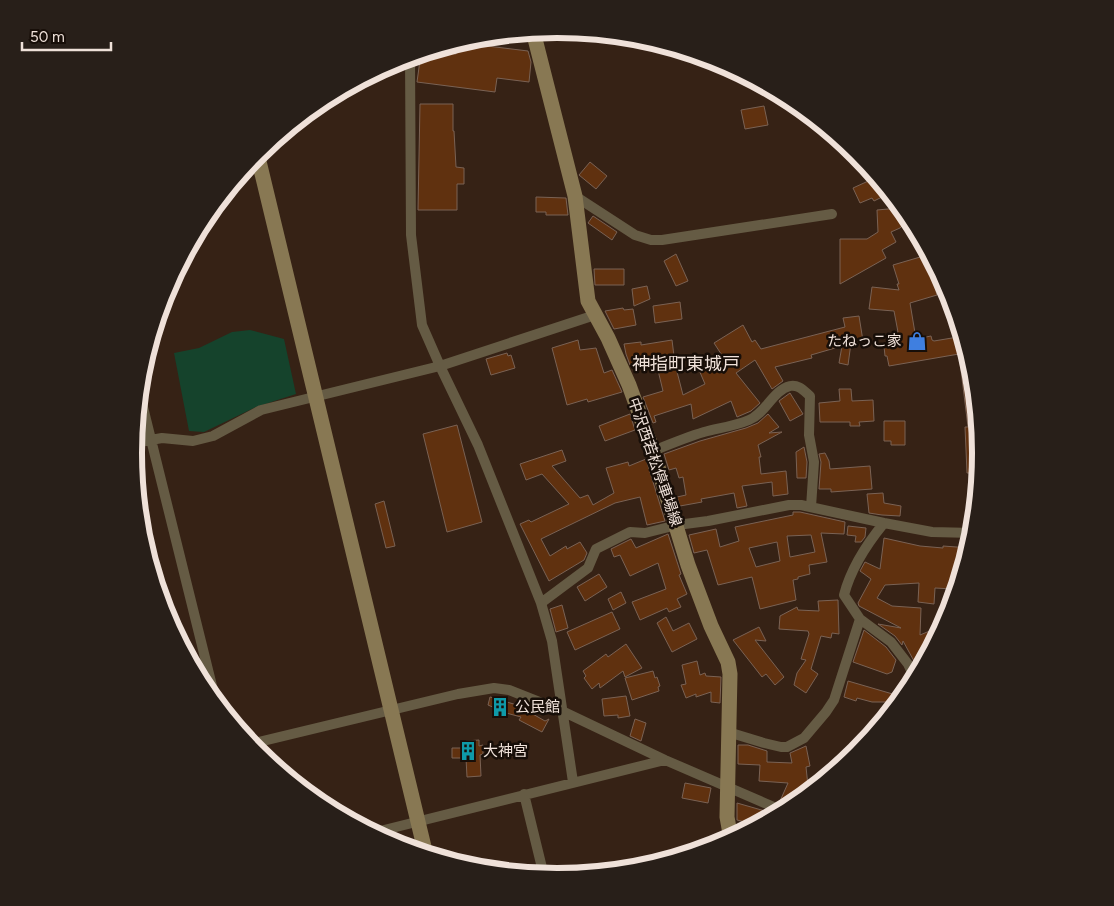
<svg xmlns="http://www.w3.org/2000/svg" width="1114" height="906" font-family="Figtree,'Noto Sans JP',sans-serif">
<rect width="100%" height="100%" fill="#362215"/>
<path fill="#15432c" d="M250,330L284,339L296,394L256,407L204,432L189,431L174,353L199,348L232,332Z"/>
<path fill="#60310f" stroke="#7a6254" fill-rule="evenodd" d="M480,36L479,45L528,51L531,62L529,82L497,78L495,92L417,82L421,53L432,50L456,54L457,42Z
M420,104H453V131H454L456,167L464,168V184H457V210H418Z
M764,106L768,125L745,129L741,110Z
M590,162L607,176L596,189L579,175Z
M877,177L890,193L874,201L872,198L860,203L853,188Z
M536,197L566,198L568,215H546V212H536Z
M899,208L906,221L900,228L891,232L896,242L882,250L886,258L840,284V239H867L878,232L877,210Z
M593,216L617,232L612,240L588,223Z
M676,254L688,281L676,286L664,261Z
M927,255L937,295L910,303L916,339L931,336L932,340L934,341L958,337V334L962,333L973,371L979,434H978V459H981L979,473H967L965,427H968L959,354L889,366L887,356H885L884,346H888L886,334L898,332L894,311L869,309L872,287L899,290L897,284H899L893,265Z
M594,269H624V285H595Z
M647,286L650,299L634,306L632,289Z
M680,302L682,319L655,323L653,306Z
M623,308L624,310L633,309L636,325L614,329L605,311Z
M859,316L863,341L851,343L848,365L839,363L842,346L811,355L812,358L775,367L783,381L772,389L755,360L736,373L760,403L751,411L737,417L731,401L693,419L691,404L654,416L656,422L653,423L643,397L663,391L656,362L630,365L626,354L624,344L641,342V345L672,340L675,364L683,395L705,384L699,370L725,360L714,343L743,325L752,342L755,340L761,349L845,327L843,318Z
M578,340L580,350L596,348L604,373L612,370L622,392L588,402L587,399L567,405L552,348Z
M507,353L508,356L511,355L515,368L491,375L486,359Z
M839,389H851L852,401L873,400L874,421L859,422L860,426H850V422H820L819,403L840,401Z
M790,393L803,414L790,421L779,401Z
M630,414L635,430L605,441L599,426Z
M768,414L779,427L769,433L782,432L758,445L761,457H759L761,474L786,471L788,494L773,496L772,482L742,486L747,506L737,508L734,493L701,499L702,502L680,506L677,497L686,495L683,477L679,478L676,468L669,470L664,454L700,441L746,428L758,423Z
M884,421H905V445H891V441H884Z
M457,425L482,522L447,532L423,434Z
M804,447L807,462L806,478H797L796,452Z
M562,450L566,461L552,466L580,498L588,495L593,505L614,493L606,468L628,462L629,466L646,459L665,521L647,525L640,497L615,503L541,539L550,556L566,546L567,549L580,542L587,553L584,560L549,581L520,524L529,520L531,522L569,504L542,474L526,480L520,464Z
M825,453L829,461L830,469L870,466L872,489L831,492V489H819L821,462L819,454Z
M883,493L884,503L901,506L900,516L882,515L869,513L867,494Z
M384,501L395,546L386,548L375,504Z
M793,512H800L845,522L844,534L821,533L827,562L809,565L810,574L798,577V579L793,580L796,600L760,609L752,577L718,585L707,550L694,553L689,535L716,529L720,547L739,541L735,527L793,515ZM811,535L815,552L790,557L787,536ZM777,542L780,561L756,567L749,548Z
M848,526L866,528L865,537L861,542H855L856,536L847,535Z
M668,534L681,574L679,575L687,594L677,599L681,607L669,612L667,608L640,620L632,602L666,589L658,563L630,576L620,555L614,557L611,549L631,539L636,548Z
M884,538L920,546L943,548V546L970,548L957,587H954L953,589L935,588L934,604L918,602L919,583L885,585L877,598L892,606L921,608L920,635L932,630L936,639L926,659L919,662L918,658L914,661L903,641L902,645L895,636L878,624L901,628L859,606L858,603L871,579L860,571L865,562L880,569Z
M599,574L607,587L585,601L577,587Z
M621,592L626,603L613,610L608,599Z
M838,600L839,634L832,633L831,638L821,636L811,669L818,674L806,693L794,685L797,673L806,660L801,659L809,634L808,631L779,629L780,616L797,607L798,610L819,611L818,601Z
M562,605L568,628L556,632L550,609Z
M612,612L620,629L575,650L567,632Z
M666,617L673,631L689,623L697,639L672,652L657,623Z
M759,627L766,641L755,640L784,677L775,685L766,674L762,677L733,640Z
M864,630L886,647L896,660L892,672L887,674L853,662Z
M626,644L642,668L625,677L623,671L600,688L599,683L592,689L584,678L586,676L583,671L606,654L608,657Z
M697,661L700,675L705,673L706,676L721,677L720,703L711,702V692L696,697V694L686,698L681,685L686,684L682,665Z
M653,671L655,678L657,677L660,686L658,687L659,691L632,700L625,678Z
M848,681L903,697L899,702H872L857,698L856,701L844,697Z
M626,696L630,716L618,718V715L604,716L602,699Z
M490,697L517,705L545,721L549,719L542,732L519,720L521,717L495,710V708L488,705Z
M635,719L646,723L641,741L630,736Z
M479,740V746L483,745V754L480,755L481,776L467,777L466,758H452V748H466V741Z
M738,745H748L767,751V762L792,763L790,753L806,746L810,766L806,767L808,786H816L797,802L780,801L788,783L759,781L760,765L738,764Z
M685,783L711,788L708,803L682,798Z
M737,803L765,811L775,815L752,827L744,825L745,822L737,820Z"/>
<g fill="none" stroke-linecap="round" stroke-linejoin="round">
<path stroke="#655b44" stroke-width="10" d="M410,56L411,235L422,325L440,366L478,445L541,603L552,641L573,782
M575,196L635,235L651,240H662L832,214
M139,391L216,702
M134,443L162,438L193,441L213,436L261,410L440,366L595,315
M653,451C670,444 687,437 704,432C719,428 735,426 749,420C766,413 773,390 790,386C798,384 804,391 810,396L809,435L814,462L811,507
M884,523C866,545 851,568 844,595L860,619L891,642L908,664L915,679
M541,603L588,568L596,549L630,532L645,533L677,525L708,521L789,505H801L884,523L932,532L973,533
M728,732L764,743L781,747H787L804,738L826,712L834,700L860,619
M250,744L458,694L494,688L509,690L562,711L665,760L783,811
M524,794L544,876
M372,833L665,760"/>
<path stroke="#887853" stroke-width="15" d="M533,31L575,196L588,301L608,338L629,385L653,451L688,565L711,626L728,662L730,674L727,817L731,839
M257,153L426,855"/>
</g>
<defs>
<g id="shop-bare" transform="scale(1.5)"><path d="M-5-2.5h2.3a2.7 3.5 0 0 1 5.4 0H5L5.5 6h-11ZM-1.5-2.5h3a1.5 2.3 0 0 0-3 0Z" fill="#3f7fe0" stroke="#170e08" stroke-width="2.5" paint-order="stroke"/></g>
<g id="building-bare" transform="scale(1.5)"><path d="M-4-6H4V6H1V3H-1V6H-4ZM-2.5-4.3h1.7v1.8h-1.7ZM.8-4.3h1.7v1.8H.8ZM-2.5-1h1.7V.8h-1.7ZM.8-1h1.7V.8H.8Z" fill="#0f9aa8" stroke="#170e08" stroke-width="2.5" paint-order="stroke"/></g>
</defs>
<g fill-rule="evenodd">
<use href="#shop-bare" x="917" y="341"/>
<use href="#building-bare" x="500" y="707"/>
<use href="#building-bare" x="468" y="751"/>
</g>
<g text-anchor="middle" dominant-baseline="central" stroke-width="5" stroke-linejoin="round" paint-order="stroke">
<g font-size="15" fill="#efe1d9" stroke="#170e08" text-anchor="start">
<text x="902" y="341" text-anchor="end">たねっこ家</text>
<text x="515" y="707">公民館</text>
<text x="483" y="751">大神宮</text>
</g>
<g font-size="15" fill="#efe1d9" stroke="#170e08">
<text transform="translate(655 462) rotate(71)">中沢西若松停車場線</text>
</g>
<g font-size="18" fill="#efe1d9" stroke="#170e08">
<text x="686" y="364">神指町東城戸</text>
</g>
</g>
<path d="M0 0H1114V906H0ZM142 453a415 415 0 1 1 830 0a415 415 0 1 1-830 0Z" fill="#281f19" fill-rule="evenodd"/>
<path fill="none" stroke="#efe1d9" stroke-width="6" d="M142 453a415 415 0 1 1 830 0a415 415 0 1 1-830 0Z"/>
<path d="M22 42v8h89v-8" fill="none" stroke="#efe1d9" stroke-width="2.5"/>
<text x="30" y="42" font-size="15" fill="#efe1d9" stroke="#170e08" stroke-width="4" paint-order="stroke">50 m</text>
</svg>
